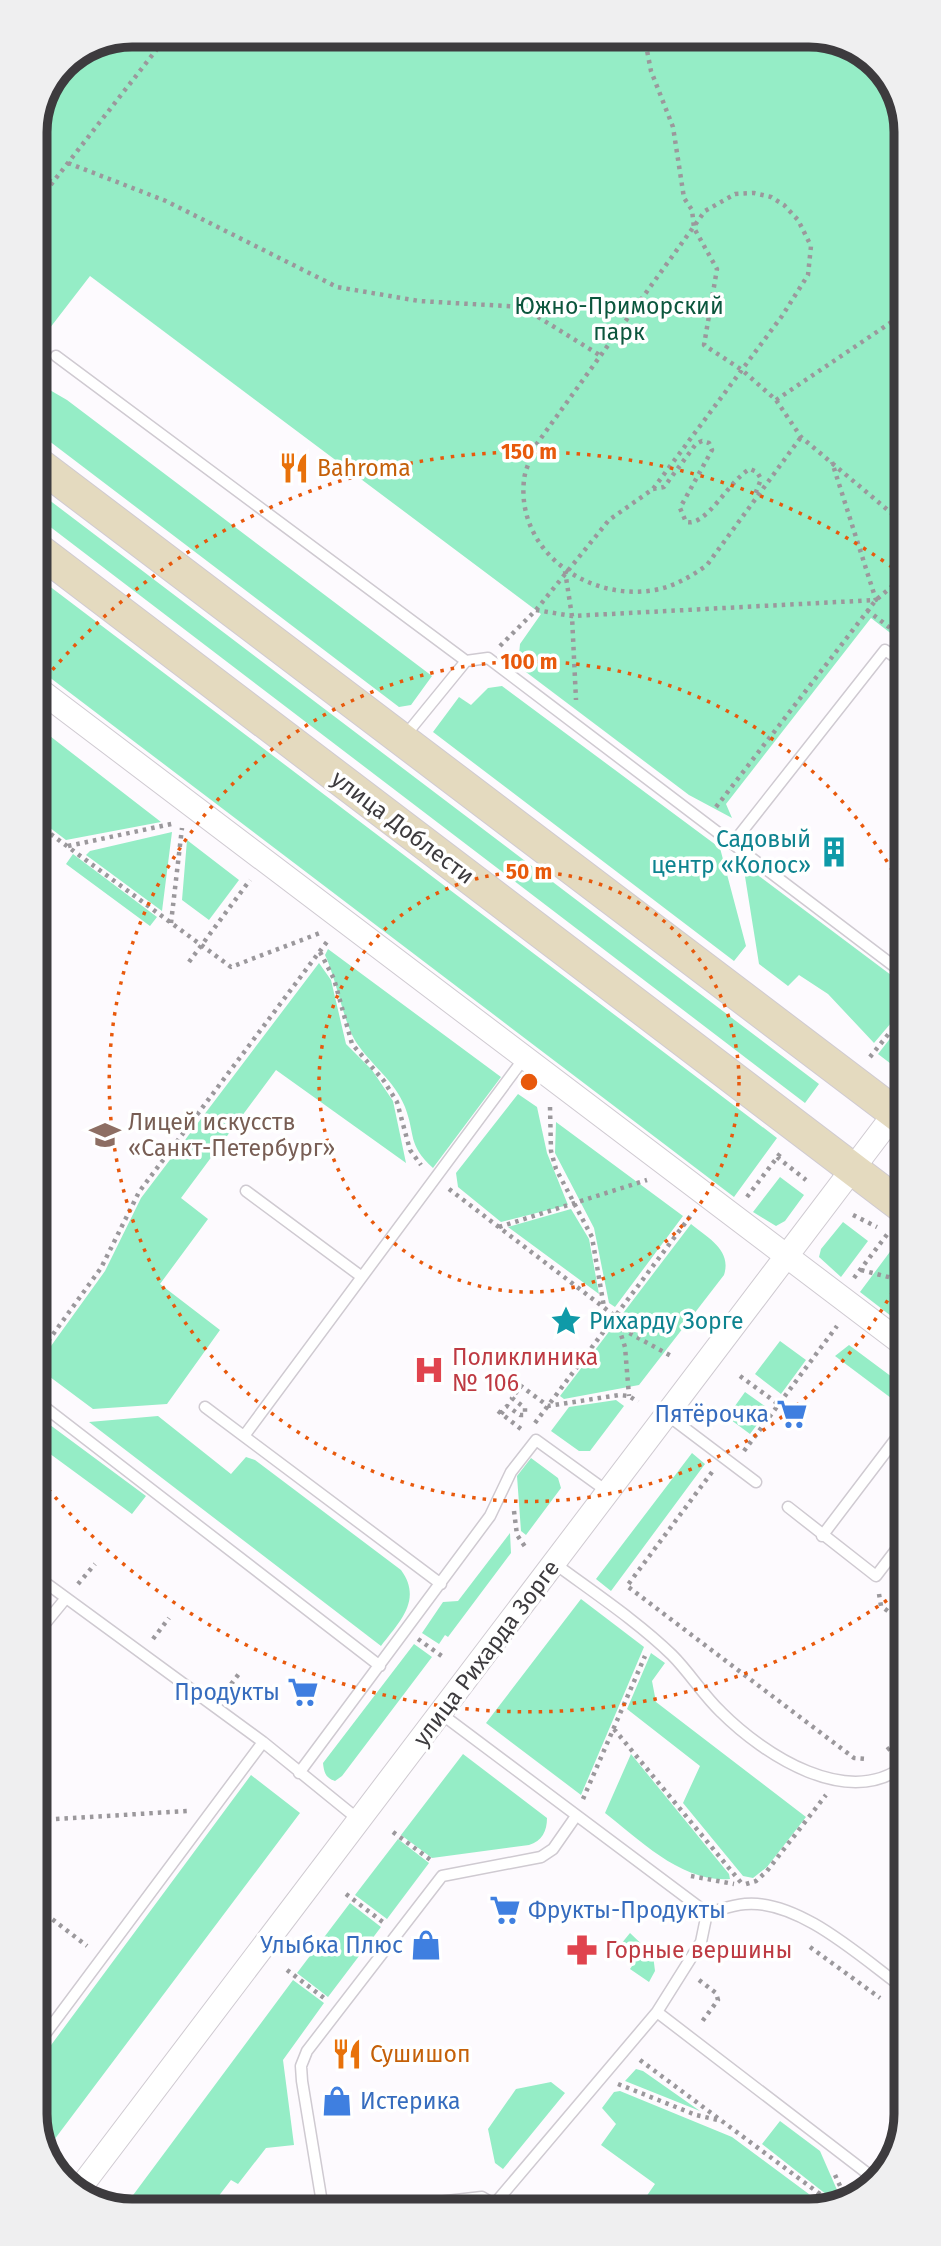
<svg xmlns="http://www.w3.org/2000/svg" width="941" height="2246" font-family="'Fira Sans',sans-serif">
<rect width="100%" height="100%" fill="#fdfafe"/>
<path fill="#95edc6" d="M132,35H816L868,55L901,101L902,642L871,618L726,804L732,818L689,795L518,666L520,644L541,614L90,276L36,346L35,126L64,63Z
M36,382L67,400L432,676L411,705L399,707L36,431Z
M36,490L819,1084L805,1103L36,516Z
M36,576L777,1138L734,1197L36,667Z
M502,686L720,848L746,946L734,961L433,732L459,697L471,705L488,688Z
M37,726L161,822L66,840L37,818Z
M172,832L162,911L86,855L90,851Z
M187,840L239,880L209,920L182,900Z
M73,854L157,917L150,926L66,864Z
M743,864L903,984V1009L874,1043L828,994L799,975L788,986L759,964Z
M328,949L501,1077L433,1168C407,1144 416,1136 405,1107C395,1081 370,1064 356,1042C344,1024 336,978 325,955Z
M319,963L331,980L346,1044L372,1070L393,1101L406,1163L276,1070L181,1198L208,1219L160,1284L220,1330L167,1404L93,1409L38,1368V1364L105,1271L141,1198Z
M903,1022V1073L878,1054Z
M518,1094L537,1107L547,1153L568,1205L501,1222L458,1187L456,1173Z
M556,1122L683,1216L615,1307L609,1303L594,1228L555,1153Z
M780,1177L804,1195L785,1221L776,1226L753,1212Z
M571,1209L589,1239L599,1294L508,1227Z
M843,1222L868,1241L841,1277L819,1257L821,1249Z
M691,1224C708,1238 732,1250 724,1275L639,1385L564,1399L560,1396Z
M895,1245L904,1252V1326L860,1292Z
M780,1341L806,1360L781,1394L755,1374Z
M849,1345L896,1380L891,1398L835,1356Z
M745,1392L769,1409L750,1434L727,1417Z
M616,1400L624,1406L590,1451H579L551,1431L569,1407Z
M158,1416L231,1474L246,1457L255,1460L401,1570C423,1600 399,1622 381,1646L89,1422Z
M42,1419L146,1496L132,1514L38,1445V1424Z
M692,1453L705,1464L611,1591L596,1579Z
M531,1458L558,1478L561,1488L526,1535L521,1531L517,1476Z
M510,1533L511,1553L448,1637L445,1635L439,1644L422,1633L443,1602L458,1601Z
M581,1599L644,1647L581,1795L486,1723Z
M414,1644L432,1657L342,1776L335,1781C326,1778 324,1773 323,1763Z
M651,1653L665,1663L652,1681L656,1702L806,1817L767,1867L753,1878L743,1876L683,1803L700,1766L627,1709Z
M463,1754L547,1818C547,1831 542,1841 529,1845L432,1858L401,1835Z
M631,1754L729,1874L730,1879C682,1883 640,1840 605,1813Z
M251,1775L300,1813L45,2152C35,2138 42,2130 50,2118L40,2111V2060Z
M398,1839L429,1863L387,1919L355,1895Z
M350,1903L381,1927L328,1997L297,1973Z
M630,1933L653,1955L655,1971L649,1982L630,1969L638,1957L621,1944Z
M293,1980L324,2003L283,2060L294,2145L266,2148L238,2184L231,2180L208,2210H122Z
M636,2069L643,2071L700,2111L625,2081Z
M551,2082L565,2093L503,2169L495,2163L488,2129L516,2089Z
M620,2091L732,2137L825,2206L639,2207L655,2184L601,2145L616,2124L602,2108L614,2092Z
M780,2121L820,2151L841,2199L836,2202L762,2144Z"/>
<g fill="none" stroke-linecap="round" stroke-linejoin="round">
<g stroke="#cfcad1" stroke-width="13">
<path id="service" d="M56,356L466,661
M404,737L466,661L488,658L903,973
M733,843L885,650L902,662
M246,1191L362,1277
M38,1402L380,1666
M205,1407L441,1584
M666,1414L756,1482
M244,1436L525,1057
M788,1507L876,1576L905,1538
M822,1536L904,1428
M554,1563C593,1592 637,1621 672,1655C690,1673 703,1695 721,1712C764,1755 848,1810 905,1765
M39,1578L263,1742L359,1820
M39,1631L66,1598
M440,1713L707,1913
M299,1773L490,1516L511,1472L536,1440L608,1492
M707,1913C719,1910 732,1905 745,1904C800,1899 864,1960 906,1990
M657,2012L876,2180
M40,2041L263,1742
M491,2208L657,2012L701,1942L707,1913
M323,2209L302,2081L301,2066L307,2051L442,1876L541,1857L553,1849L576,1816
M377,2209L482,2197L494,2204"/>
</g>
<g stroke="#cfcad1" stroke-width="25">
<path id="minor" d="M37,688L904,1345
M77,2192L895,1113"/>
</g>
<g stroke="#cfcad1" stroke-width="34">
<path id="secondary" d="M36,462L904,1120
M36,548L904,1208"/>
</g>
<path stroke="#9b989c" stroke-width="4.5" stroke-dasharray="3.5 5" stroke-linecap="butt" d="M644,35L651,71L673,127L684,198L692,210L694,228L717,269L704,345L742,370L776,400L801,437L902,522
M68,163L166,201L337,287L419,301L522,307L601,356
M35,169L53,183
M35,205L168,35
M776,400L902,315
M653,489L664,487L696,444L702,441L709,443L712,450L680,508L686,522C707,527 729,480 750,469L757,472L761,479L754,497
M565,571L572,616L576,700
M536,610L572,616L876,600L832,462
M867,610L894,631
M500,646L536,610L609,520L653,489L782,316L808,275L811,246L798,220L784,205L771,197L754,193L735,194L705,211L536,445C532,456 525,469 524,480C516,551 588,602 655,590C675,586 690,577 707,565L801,437
M716,807L876,600L902,578
M37,824L231,967L320,933
M68,846L176,823
M171,923L182,828
M320,952L334,979L352,1044L384,1081L397,1102L410,1150L421,1165
M189,962L250,880
M870,1057L903,1016
M550,1107L551,1151L556,1169L592,1237L604,1307
M777,1157L806,1180
M449,1189L615,1316L625,1347L629,1396
M747,1197L782,1151
M853,1215L877,1227
M499,1227L647,1180
M893,1236L904,1244
M861,1270L904,1281
M854,1278L889,1232
M622,1329L673,1357
M38,1355L101,1268L139,1192L329,939
M740,1376L785,1409
M498,1411L521,1429
M501,1414L507,1406L520,1415H525V1408L512,1398L521,1386L548,1406L619,1395L629,1396L638,1402
M535,1423L692,1214
M744,1451L837,1326
M712,1472L627,1586L854,1758L866,1759
M514,1511L517,1535L526,1548
M78,1584L95,1564
M879,1594L881,1606L904,1623
M153,1639L169,1618
M418,1639L443,1657
M226,1691L241,1671
M614,1729L743,1885
M887,1750L905,1736
M583,1799L645,1656
M39,1820L188,1811
M393,1832L432,1861
M691,1876L734,1884
M746,1884L756,1881L767,1871L826,1795
M346,1894L384,1923
M39,1909L87,1946
M810,1947L880,1998
M287,1970L324,1998
M699,1980L716,1993L718,2000L701,2023
M892,2007L906,2017
M640,2060L836,2206
M618,2084L696,2115L718,2120
M835,2175L847,2201"/>
<use href="#service" stroke="#fff" stroke-width="10"/>
<use href="#minor" stroke="#fff" stroke-width="23"/>
<use href="#secondary" stroke="#e4dabf" stroke-width="32"/>
</g>
<g fill="none" stroke="#e8590c" stroke-width="3.5" stroke-dasharray="3.5 7">
<circle cx="529" cy="1082" r="210"/>
<path d="M903 1273A420 420 0 1 1 902 888"/>
<path d="M904 1588A630 630 0 0 1 39 1478M39 686A630 630 0 0 1 899 572"/>
</g>
<defs>
<g id="restaurant-bare" transform="scale(2.415)"><path d="M-5-6h1v4h1v-4h1v4h1v-4h1v5L-1.5 .5V6h-2V.5L-5-1ZM5-6V6H3V1.5H1.5Q1.5-4 5-6Z" fill="#e8710a" stroke="#fff" stroke-width="2.5" paint-order="stroke"/></g>
<g id="building-bare" transform="scale(2.415)"><path d="M-4-6H4V6H1V3H-1V6H-4ZM-2.5-4.3h1.7v1.8h-1.7ZM.8-4.3h1.7v1.8H.8ZM-2.5-1h1.7V.8h-1.7ZM.8-1h1.7V.8H.8Z" fill="#0f9aa8" stroke="#fff" stroke-width="2.5" paint-order="stroke"/></g>
<g id="school-bare" transform="scale(2.415)"><path d="M0-5L7-2L0 1L-7-2ZM-4 1L0 2.5L4 1V4Q0 6-4 4Z" fill="#8d6e63" stroke="#fff" stroke-width="2.5" paint-order="stroke"/></g>
<g id="sight-bare" transform="scale(2.415)"><path d="M0-6L1.8-2.2L6-1.7L2.9 1.2L3.7 5.4L0 3.3L-3.7 5.4L-2.9 1.2L-6-1.7L-1.8-2.2Z" fill="#0f9aa8" stroke="#fff" stroke-width="2.5" paint-order="stroke"/></g>
<g id="hospital-bare" transform="scale(2.415)"><path d="M-5-5h3v3.5h4V-5h3V5h-3V1.5h-4V5h-3Z" fill="#e0444e" stroke="#fff" stroke-width="2.5" paint-order="stroke"/></g>
<g id="supermarket-bare" transform="scale(2.415)"><path d="M-6-5.5h2.5l.6 2H6L4.5 2H-2.5L-4.4-4H-6ZM-1.5 3.2a1.3 1.3 0 1 0 .1 0ZM3 3.2a1.3 1.3 0 1 0 .1 0Z" fill="#3f7fe0" stroke="#fff" stroke-width="2.5" paint-order="stroke"/></g>
<g id="shop-bare" transform="scale(2.415)"><path d="M-5-2.5h2.3a2.7 3.5 0 0 1 5.4 0H5L5.5 6h-11ZM-1.5-2.5h3a1.5 2.3 0 0 0-3 0Z" fill="#3f7fe0" stroke="#fff" stroke-width="2.5" paint-order="stroke"/></g>
<g id="pharmacy-bare" transform="scale(2.415)"><path d="M-2-6h4v4h4v4h-4v4h-4v-4h-4v-4h4Z" fill="#e0444e" stroke="#fff" stroke-width="2.5" paint-order="stroke"/></g>
</defs>
<g fill-rule="evenodd">
<use href="#restaurant-bare" x="294" y="468"/>
<use href="#building-bare" x="834" y="852"/>
<use href="#school-bare" x="105" y="1135"/>
<use href="#sight-bare" x="566" y="1321"/>
<use href="#hospital-bare" x="429" y="1370"/>
<use href="#supermarket-bare" x="792" y="1414"/>
<use href="#supermarket-bare" x="303" y="1692"/>
<use href="#supermarket-bare" x="505" y="1910"/>
<use href="#shop-bare" x="426" y="1945"/>
<use href="#pharmacy-bare" x="582" y="1950"/>
<use href="#restaurant-bare" x="347" y="2054"/>
<use href="#shop-bare" x="337" y="2101"/>
</g>
<g text-anchor="middle" dominant-baseline="central" stroke-width="7" stroke-linejoin="round" paint-order="stroke">
<g font-size="23" fill="#0c563d" stroke="#fff">
<text x="619" y="306">Южно-Приморский<tspan x="619" dy="26">парк</tspan></text>
</g>
<g font-size="23" fill="#c56008" stroke="#fff" text-anchor="start">
<text x="317" y="468">Bahroma</text>
<text x="370" y="2054">Сушишоп</text>
</g>
<g font-size="23" fill="#3d3b3e" stroke="#fff">
<text transform="translate(403 827) rotate(37)">улица Доблести</text>
<text transform="translate(486 1653) rotate(-53)">улица Рихарда Зорге</text>
</g>
<g font-size="23" fill="#0d838f" stroke="#fff" text-anchor="end">
<text x="811" y="839">Садовый<tspan x="811" dy="26">центр «Колос»</tspan></text>
<text x="589" y="1321" text-anchor="start">Рихарду Зорге</text>
</g>
<g font-size="23" fill="#785e54" stroke="#fff" text-anchor="start">
<text x="128" y="1122">Лицей искусств<tspan x="128" dy="26">«Санкт-Петербург»</tspan></text>
</g>
<g font-size="23" fill="#be3a42" stroke="#fff" text-anchor="start">
<text x="452" y="1357">Поликлиника<tspan x="452" dy="26">№ 106</tspan></text>
<text x="605" y="1950">Горные вершины</text>
</g>
<g font-size="23" fill="#366cbe" stroke="#fff" text-anchor="end">
<text x="769" y="1414">Пятёрочка</text>
<text x="280" y="1692">Продукты</text>
<text x="528" y="1910" text-anchor="start">Фрукты-Продукты</text>
<text x="403" y="1945">Улыбка Плюс</text>
<text x="360" y="2101" text-anchor="start">Истерика</text>
</g>
</g>
<path d="M0 0H941V2246H0ZM132 47H809A85 85 0 0 1 894 132V2114A85 85 0 0 1 809 2199H132A85 85 0 0 1 47 2114V132A85 85 0 0 1 132 47Z" fill="#efeff0" fill-rule="evenodd"/>
<path fill="none" stroke="#3d3b3e" stroke-width="9" d="M132 47H809A85 85 0 0 1 894 132V2114A85 85 0 0 1 809 2199H132A85 85 0 0 1 47 2114V132A85 85 0 0 1 132 47Z"/>
<circle cx="529" cy="1082" r="10" fill="#e8590c" stroke="#fff" stroke-width="3.5"/>
<g font-size="21" text-anchor="middle" font-weight="bold" fill="#e8590c" stroke="#fff" stroke-width="7" stroke-linejoin="round" paint-order="stroke">
<text x="529" y="459">150 m</text>
<text x="529" y="669">100 m</text>
<text x="529" y="879">50 m</text>
</g>
</svg>
